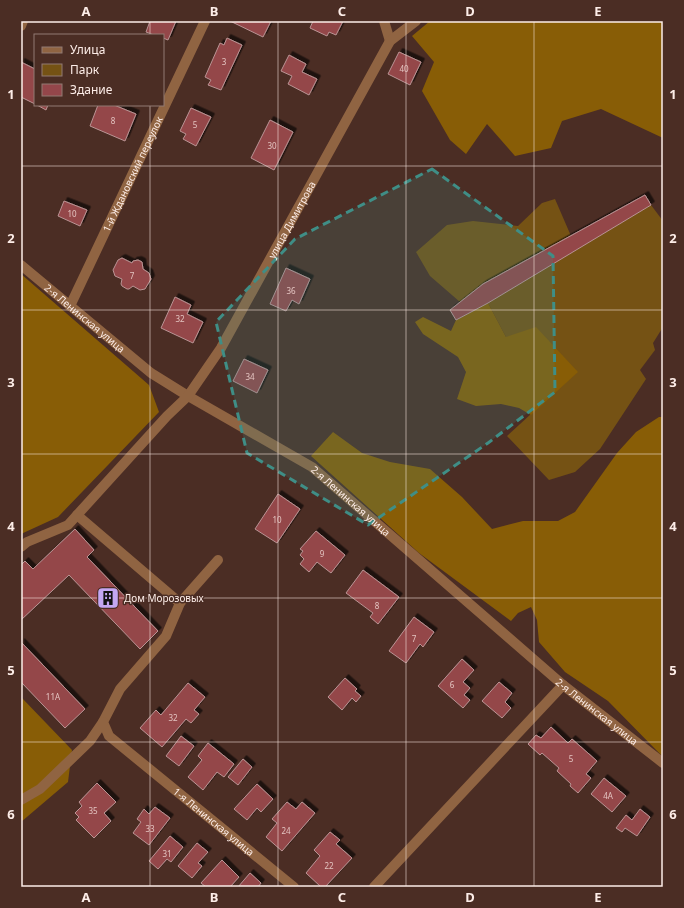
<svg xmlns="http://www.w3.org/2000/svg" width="684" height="908" font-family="'Noto Sans',sans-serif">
<defs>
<filter id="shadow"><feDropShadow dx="3.5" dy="-3.5" stdDeviation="0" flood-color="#0009"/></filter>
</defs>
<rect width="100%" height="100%" fill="#4b2d24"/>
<path fill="#755214" d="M555,199L571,236L460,302L430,276L416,252L447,225L473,221L518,226L542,203Z
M651,205L663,221V327L653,343L655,350L640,370L646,379L600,449L575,472L549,480L507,436L577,372L506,337L488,303Z"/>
<path fill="#885d06" d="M430,21H663V138L601,109L562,121L551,148L515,156L487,124L466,154L450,140L422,91L434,62L412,36Z
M21,274L149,385L159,412L58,517L21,534Z
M488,303L506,337L536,327L578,372L531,415L519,408L501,404L476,406L457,399L466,372L458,357L423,334L415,322L423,317L451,331L456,320Z
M659,417H663V757L608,701L565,672L539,642L537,620L531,607L518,613L511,621L419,553L311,456L333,432L362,453L390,462L430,469L462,497L492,529L523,521H558L575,512L617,453L636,432Z
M21,697L72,750L68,782L21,822Z"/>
<path fill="#94464a" stroke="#ba9494" filter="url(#shadow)" d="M150,21H176L168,40L163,38V35H154L146,32Z
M230,21H271L263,37Z
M313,21H343L336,35L329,32L327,36L310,28Z
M227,38L242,45L221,90L208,85L211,80L205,77L220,43L224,45Z
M399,52L421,62L410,85L388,74Z
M289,55L306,64L302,72L317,79L309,95L288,84L292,76L281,71Z
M21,62L35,69V104L21,97Z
M37,105H48L46,110Z
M98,105H114L136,114L125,141L90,126Z
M191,108L211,117L196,146L183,139L186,134L180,131Z
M270,120L293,132L274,170L251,158Z
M645,195L651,205L488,303L456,320L450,310L483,284Z
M64,201L87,210L80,226L58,216Z
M122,258L132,263L133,261L138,260L142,262L143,269L149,273L151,279L145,289L140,290L133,286L129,289H127L122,286L121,284L122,279L115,276L113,270L118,260Z
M286,268L310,279L299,304L292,300L286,311L270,304Z
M175,297L191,305L187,314L203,322L193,343L161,328Z
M244,359L268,370L257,393L233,381Z
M278,494L300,509L277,543L255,529Z
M75,529L94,550L87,557L158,631L140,649L69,575L21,620V565L25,561L33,569Z
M316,531L345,555L331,573L317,562L309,572L300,564L304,559L300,555L303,551L300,549Z
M363,570L399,597L378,624L370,617L373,613L346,593Z
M414,617L434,632L423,647L420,644L406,663L389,651Z
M21,642L85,709L65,728L21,682Z
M462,659L474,670L463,682L470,688L464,695L470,700L463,708L438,686Z
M345,678L357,689L355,691L361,696L356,702L352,698L342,710L328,697Z
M499,682L512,693L505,702L511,708L502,718L482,701Z
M188,683L205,697L194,710L199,714L191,723L186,719L162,747L140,728L156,710L161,715Z
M551,727L568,743L572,739L597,761L586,774L591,778L578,793L570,786L571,784L557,771L559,768L542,753L540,755L528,744L536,735L541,738Z
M181,736L194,746L179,766L166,756Z
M208,743L234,764L224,777L217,772L203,790L188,777L202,760L198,756Z
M243,759L252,767L238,785L228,777Z
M604,778L626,796L612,812L591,794Z
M97,783L116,802L104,813L111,821L94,838L76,820L79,817L75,813L82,806L79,802Z
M257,784L273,799L261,812L257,808L247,820L234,809Z
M287,802L296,809L302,802L315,813L282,851L266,837L277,823L272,819Z
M155,807L170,818L149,845L133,833L141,822L137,819L144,809L149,814Z
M640,809L650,817L637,836L625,828L622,832L616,828L626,815L632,820Z
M330,832L340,840L336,844L352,858L325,887H321L306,873L320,856L314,850Z
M170,836L183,847L171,862L167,859L158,869L149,861Z
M197,843L208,852L198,863L202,866L192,878L178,866Z
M222,860L239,877L230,887H206L201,883Z
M250,873L261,883L258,887H238Z"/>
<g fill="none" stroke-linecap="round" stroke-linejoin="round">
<g stroke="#906442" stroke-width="10">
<path d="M384,21L390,41"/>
<path d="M21,26L23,21"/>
<path id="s1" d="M21,265L151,373L188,396L312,467L563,685L663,763"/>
<path id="s2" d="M70,306L205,21"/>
<path d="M77,515L180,603"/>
<path id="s3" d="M21,547L27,542L68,525L167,416L188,396L221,348L390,41L416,21"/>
<path id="s4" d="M218,560L180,603L166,636L120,689L103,722L109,736L294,887"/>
<path d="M21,800L40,789L90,741L103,722"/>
<path d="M374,887L563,685"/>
</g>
</g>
<path fill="#3f8e86" fill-opacity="0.2" stroke="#3f8e86" stroke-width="3" stroke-dasharray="8 5" stroke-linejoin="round" d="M432,169L553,256L555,392L488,443L368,525L247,453L216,322L295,239Z"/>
<path fill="none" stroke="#fdede8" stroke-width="1" stroke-opacity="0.55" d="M150,21V35M278,21V887M406,21V887M534,21V887M150,105V887M21,166H663M21,310H663M21,454H663M21,598H663M21,742H663"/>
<defs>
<g id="building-square" transform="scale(1.15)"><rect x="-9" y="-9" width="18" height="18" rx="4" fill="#c3a7f2" stroke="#4b2d24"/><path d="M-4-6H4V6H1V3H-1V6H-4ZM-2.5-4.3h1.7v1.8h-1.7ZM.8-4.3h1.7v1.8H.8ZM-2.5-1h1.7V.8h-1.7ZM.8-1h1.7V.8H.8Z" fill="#111"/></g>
</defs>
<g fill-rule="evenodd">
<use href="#building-square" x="108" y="598"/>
</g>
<g text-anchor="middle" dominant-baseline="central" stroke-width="3" stroke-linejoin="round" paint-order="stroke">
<g font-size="8" fill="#e3c3c0">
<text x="224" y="61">3</text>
<text x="404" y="68">40</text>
<text x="113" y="120">8</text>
<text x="195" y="124">5</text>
<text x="272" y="145">30</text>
<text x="72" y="213">10</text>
<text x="132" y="275">7</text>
<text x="291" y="290">36</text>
<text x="180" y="318">32</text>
<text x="250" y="376">34</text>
<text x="277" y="519">10</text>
<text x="322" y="553">9</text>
<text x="377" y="605">8</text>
<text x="414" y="638">7</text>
<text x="452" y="684">6</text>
<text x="53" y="696">11А</text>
<text x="173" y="717">32</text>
<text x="571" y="758">5</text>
<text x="608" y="795">4А</text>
<text x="93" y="810">35</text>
<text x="150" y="828">33</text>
<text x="286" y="830">24</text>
<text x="167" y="853">31</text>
<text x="329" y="865">22</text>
</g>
<g font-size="10" fill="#fdede8" stroke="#4b2d24">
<text stroke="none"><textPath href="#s2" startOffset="146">1-й Ждановский переулок</textPath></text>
<text stroke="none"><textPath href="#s3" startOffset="433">улица Димитрова</textPath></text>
<text stroke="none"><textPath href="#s1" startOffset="83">2-я Ленинская улица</textPath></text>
<text stroke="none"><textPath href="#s1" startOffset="407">2-я Ленинская улица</textPath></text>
<text stroke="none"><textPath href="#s1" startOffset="731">2-я Ленинская улица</textPath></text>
<text stroke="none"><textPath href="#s4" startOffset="351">1-я Ленинская улица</textPath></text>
</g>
<g font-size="10" fill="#fdede8" stroke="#4b2d24" text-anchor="start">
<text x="124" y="598">Дом Морозовых</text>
</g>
</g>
<rect width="684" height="908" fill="none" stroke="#4b2d24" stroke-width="44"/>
<rect x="34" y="34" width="130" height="72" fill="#4b2d24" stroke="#927a72"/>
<rect x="42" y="47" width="20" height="6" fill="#906442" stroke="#927a72"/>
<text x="70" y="54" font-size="12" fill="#fdede8">Улица</text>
<rect x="42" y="64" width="20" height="12" fill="#755214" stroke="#927a72"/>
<text x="70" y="74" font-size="12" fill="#fdede8">Парк</text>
<rect x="42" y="84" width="20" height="12" fill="#94464a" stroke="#927a72"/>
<text x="70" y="94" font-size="12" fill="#fdede8">Здание</text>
<rect x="22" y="22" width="640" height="864" fill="none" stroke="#fdede8" stroke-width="1.5"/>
<g font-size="13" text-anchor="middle" font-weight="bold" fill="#fdede8">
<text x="86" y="16">A</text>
<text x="214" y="16">B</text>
<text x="342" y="16">C</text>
<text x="470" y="16">D</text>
<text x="598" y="16">E</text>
<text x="11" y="99">1</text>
<text x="673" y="99">1</text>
<text x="11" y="243">2</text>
<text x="673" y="243">2</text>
<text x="11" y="387">3</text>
<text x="673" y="387">3</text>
<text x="11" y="531">4</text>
<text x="673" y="531">4</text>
<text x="11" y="675">5</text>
<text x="673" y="675">5</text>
<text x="11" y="819">6</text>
<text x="673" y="819">6</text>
<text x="86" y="902">A</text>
<text x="214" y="902">B</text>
<text x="342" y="902">C</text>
<text x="470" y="902">D</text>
<text x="598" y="902">E</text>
</g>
</svg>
